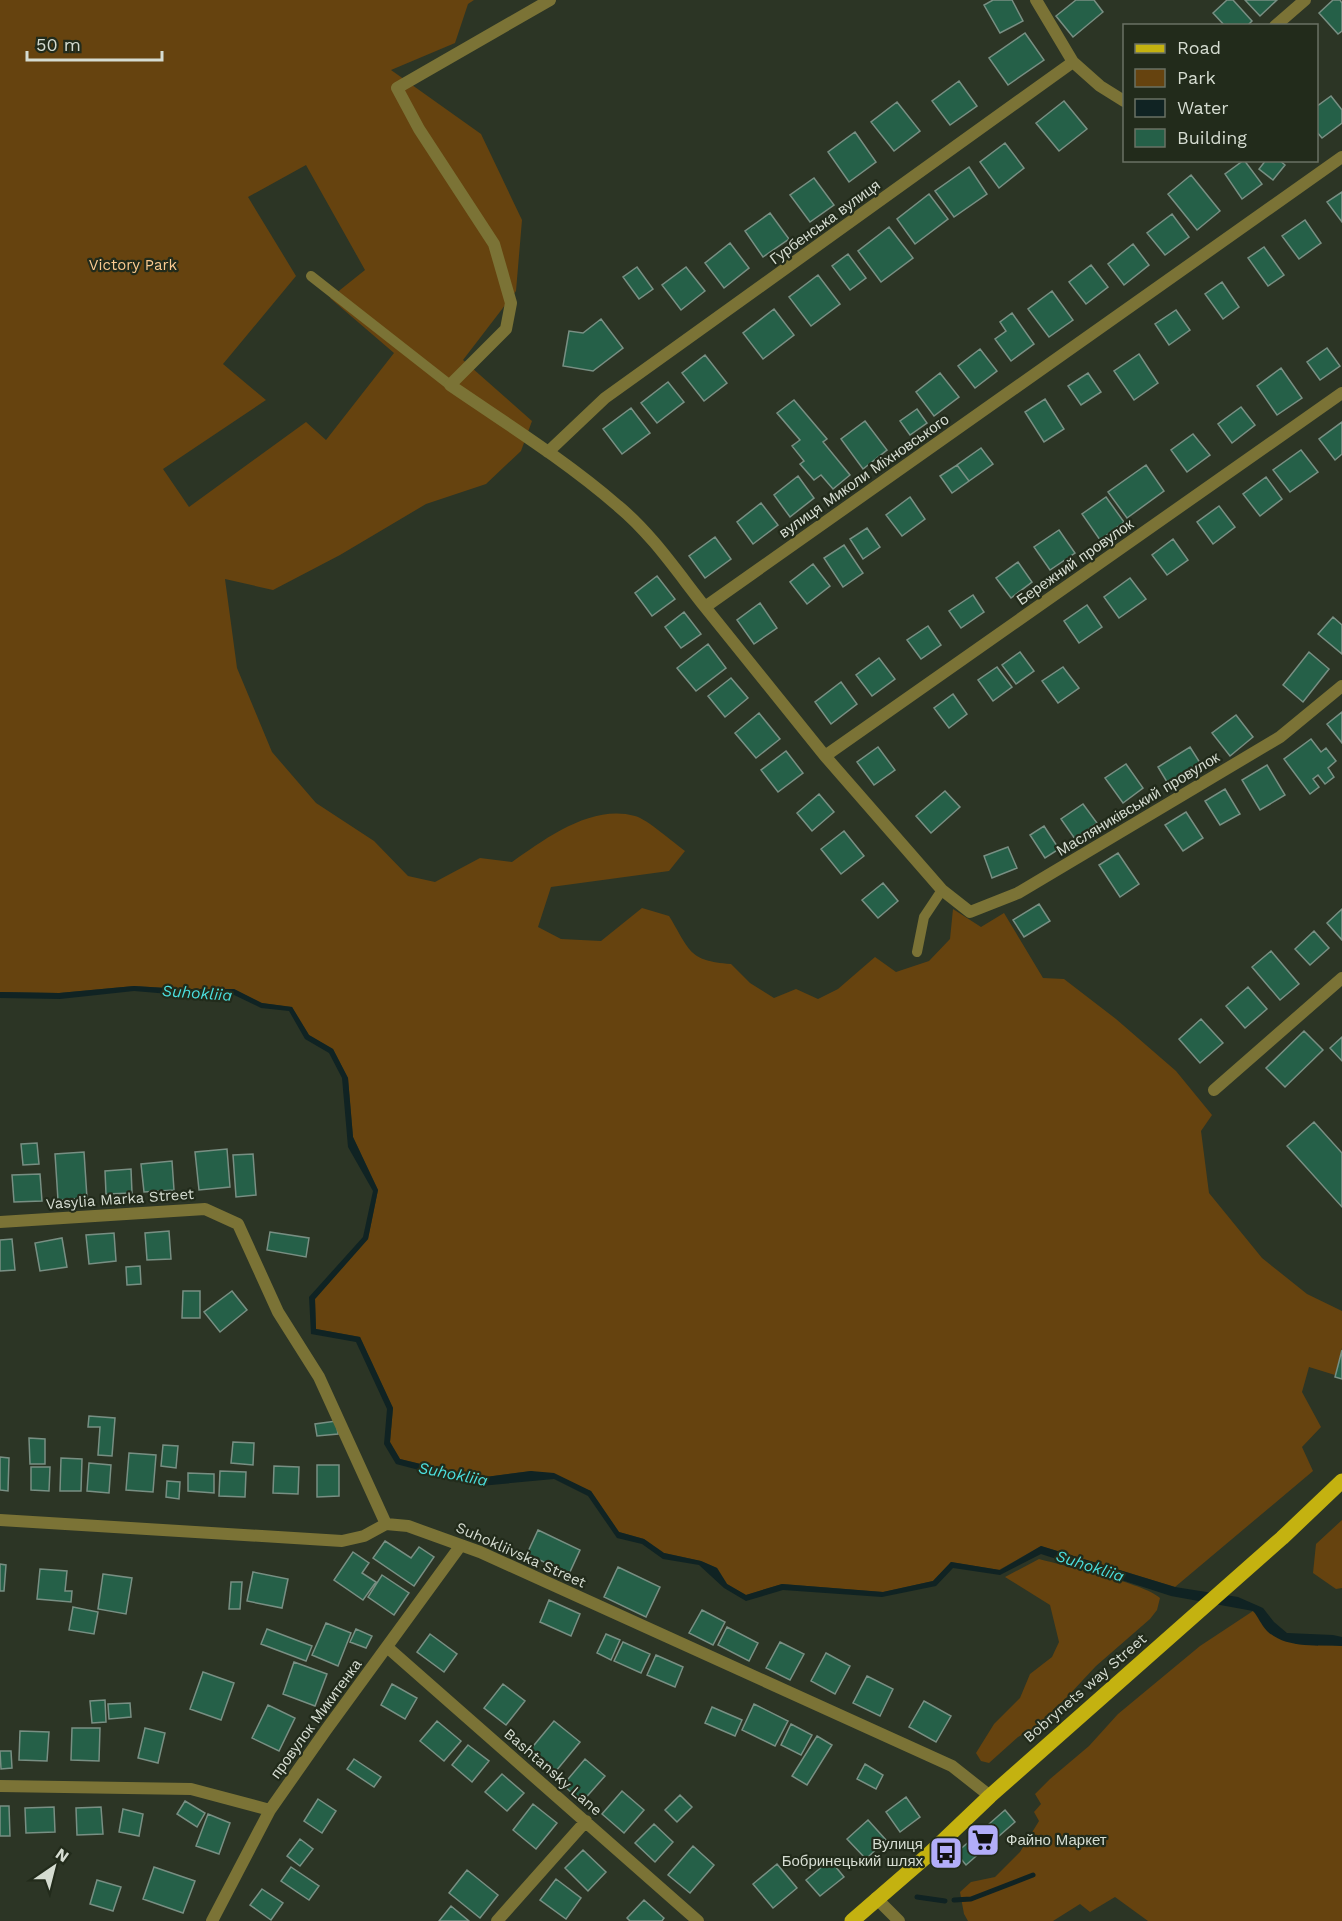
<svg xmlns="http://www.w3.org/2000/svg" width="1342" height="1921" font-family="'Work Sans',sans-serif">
<rect width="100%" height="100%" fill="#2c3525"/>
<path fill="#66430f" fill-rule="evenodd" d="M0,0H474L468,4L455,43L391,70L481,134L522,220L516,291L463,360L532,421L521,451L486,484L426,504L340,555L273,590L225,579L237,668L272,752L316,803L374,841L408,876L435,882L480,858L512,862C546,838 592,804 635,816C647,819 674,843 685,851L669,871L551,887L538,927L561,939L601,941L642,908L669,916C690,950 688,961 731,964L750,983L774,998L796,989L818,999L838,989L875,957L896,972L929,961L950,939L953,909L981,927L1004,913L1043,978L1064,979L1116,1019L1176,1071L1212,1115L1201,1131L1209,1193L1262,1258L1307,1294L1342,1311V1348L1335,1375L1309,1367L1302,1392L1321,1427L1302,1447L1313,1471L1175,1587L1041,1546L999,1570L951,1562L933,1581L883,1592L782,1584L746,1595L727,1584L717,1568L701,1561L664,1553L644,1539L619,1532L591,1491L531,1471L478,1478L400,1459L390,1442L393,1408L360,1337L316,1329L315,1299L368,1239L378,1190L353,1137L348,1078L333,1049L309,1035L292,1007L261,1003L234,989H182L134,986L59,993L0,992ZM306,165L365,270L330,298L394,353L326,440L306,422L189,507L163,469L266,400L223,364L296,276L248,197Z
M1342,1520V1588L1336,1589L1313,1573L1316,1544Z
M1039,1559C1065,1566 1144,1583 1160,1598L1157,1610L1150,1619L1096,1666L1068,1696L1036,1727L1018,1737L989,1763L981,1761L976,1753L994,1724L1020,1698L1030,1674L1052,1657L1059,1642L1050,1605L1005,1577Z
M1253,1611L1296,1644L1342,1646V1921H1148L1115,1897L1090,1912L1080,1904L1053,1921H968L964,1914L960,1892L971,1882L995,1877L1020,1852L1039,1821L1034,1812L1041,1804L1035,1794L1050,1779L1089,1746L1118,1714L1200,1646Z"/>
<path fill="#102323" d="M134,986L182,989H234L262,1003L292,1007L309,1035L333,1049L348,1078L353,1137L378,1190L368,1239L315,1299L316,1329L360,1337L393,1408L390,1442L400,1459L478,1478L531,1471L554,1473L591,1491L619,1532L644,1539L664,1553L701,1561L717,1568L727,1584L746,1595L782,1584L883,1592L933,1581L951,1562L1000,1570L1041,1546L1175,1587L1238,1597L1263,1608L1274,1622L1287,1633L1333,1635L1342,1637V1646C1318,1645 1286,1649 1267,1631C1261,1625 1258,1616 1253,1611L1171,1596L1041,1554L1000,1575L953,1568L936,1586L882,1597L783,1590L746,1601L724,1588L699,1565L663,1559L642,1544L617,1538L588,1496L554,1479L480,1486L396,1464L384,1444L387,1409L356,1342L311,1334L309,1297L363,1237L373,1191L348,1147L342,1078L329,1053L305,1039L289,1011L261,1008L232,994L181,995L134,991L60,999L0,998V992L59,993Z"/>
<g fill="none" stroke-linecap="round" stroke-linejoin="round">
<path stroke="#102323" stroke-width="5" d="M917,1897L945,1901
M954,1900L971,1899L1033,1875"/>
</g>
<path fill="#256048" stroke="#788f83" stroke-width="1.5" d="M993,0H1012L1023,21L1000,33L984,5Z
M1076,0H1094L1103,12L1073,37L1056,16Z
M1227,0H1233L1252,21L1247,26H1225L1213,13Z
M1245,0H1277L1260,16Z
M1333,0H1340L1342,3V31L1338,34L1319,13Z
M1025,33L1044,60L1008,85L989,58Z
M959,81L977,106L950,125L932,101Z
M1331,96L1342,110V123L1322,138L1316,131V107Z
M1064,101L1087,129L1059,151L1036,123Z
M897,102L920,131L894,151L871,122Z
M855,132L876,162L849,182L828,152Z
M1005,143L1024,168L999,188L980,162Z
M1244,160L1262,184L1242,199L1225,174Z
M1266,160H1279L1285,165L1273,180L1259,169Z
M969,167L987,194L954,217L935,191Z
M1191,175L1220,211L1197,230L1168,194Z
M814,178L834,205L810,222L790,195Z
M1342,192V222L1327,202Z
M929,194L948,219L915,244L897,219Z
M770,213L789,239L763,257L745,231Z
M1172,214L1189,237L1165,255L1147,233Z
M1305,220L1321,243L1299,259L1282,236Z
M889,227L913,258L881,282L858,251Z
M730,243L749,268L724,288L705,263Z
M1133,244L1149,265L1124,285L1108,264Z
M1264,247L1284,275L1268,286L1248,258Z
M848,254L866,278L850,290L832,266Z
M1091,265L1108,287L1086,304L1069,282Z
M637,267L653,289L639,299L623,277Z
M686,267L705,291L681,310L662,285Z
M818,275L840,304L811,326L789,297Z
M1222,282L1239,307L1223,319L1205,294Z
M1052,291L1073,320L1049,337L1028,309Z
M774,309L794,335L763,359L743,333Z
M1176,310L1190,330L1169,345L1155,324Z
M1012,313L1034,344L1011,361L995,339L1006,331L1000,322Z
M601,319L623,348L593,371L563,366L569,331L583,333Z
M1327,348L1340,366L1320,380L1307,362Z
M980,349L997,371L975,388L958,366Z
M1139,354L1158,383L1134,400L1114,371Z
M705,355L727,383L704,401L682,373Z
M1281,368L1302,398L1277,415L1257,386Z
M940,373L959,397L934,416L916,392Z
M1088,373L1101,392L1081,405L1068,386Z
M668,382L684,402L657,423L641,403Z
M1045,399L1064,429L1044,442L1025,412Z
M794,400L827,439L823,442L850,475L833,489L821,475L814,480L800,464L804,461L792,446L800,440L777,413Z
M1241,407L1255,425L1232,443L1218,424Z
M631,408L650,433L622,454L603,429Z
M917,409L927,423L910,435L900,421Z
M865,421L887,450L863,469L841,439Z
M1342,422V454L1335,460L1319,439Z
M1193,434L1210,455L1187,472L1171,450Z
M981,448L993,464L969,481L957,465Z
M1301,450L1318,472L1290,492L1273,470Z
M957,465L969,481L952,493L940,476Z
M1146,465L1164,491L1127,518L1108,492Z
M798,476L814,498L790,517L774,495Z
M1266,477L1282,499L1260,516L1243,494Z
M910,497L925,519L902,536L886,515Z
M1106,497L1124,522L1100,540L1082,514Z
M761,503L778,525L753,544L737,522Z
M1219,506L1235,527L1213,544L1197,522Z
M867,528L880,547L863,559L850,539Z
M1059,530L1075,553L1050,570L1034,547Z
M715,537L731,559L705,578L689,556Z
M1173,539L1188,560L1167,575L1152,555Z
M844,545L863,573L843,587L824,558Z
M1018,562L1032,582L1011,598L996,578Z
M813,564L830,586L807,604L790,582Z
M657,576L675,599L652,616L635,593Z
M1130,578L1146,599L1119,618L1104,597Z
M973,595L984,612L961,628L949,611Z
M760,603L777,628L754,644L737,620Z
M1087,605L1102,627L1079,643L1064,621Z
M684,612L701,634L681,648L665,627Z
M1333,617L1342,625V654L1318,634Z
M928,626L941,645L921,659L907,640Z
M708,644L726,668L696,691L677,668Z
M1020,652L1034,671L1016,684L1002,665Z
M1309,652L1329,669L1303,702L1283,685Z
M879,658L895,679L872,696L856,675Z
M997,667L1012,687L993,701L978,680Z
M1063,667L1079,688L1058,703L1042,681Z
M731,678L748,698L725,717L708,696Z
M841,682L857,704L831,724L815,702Z
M953,694L967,714L949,728L934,708Z
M1342,712V743L1327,724Z
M759,713L780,739L756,758L735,733Z
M1236,715L1253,737L1230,756L1212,733Z
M1311,739L1321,752L1326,748L1336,761L1328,768L1334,777L1325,784L1318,775L1313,779L1319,787L1310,794L1284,759Z
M878,747L895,770L874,785L857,762Z
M1190,747L1202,766L1170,787L1158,767Z
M786,751L803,773L778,792L761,770Z
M1126,764L1143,788L1123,803L1105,778Z
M1267,765L1285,795L1260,810L1242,780Z
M1225,789L1240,814L1220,825L1205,801Z
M945,791L960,807L931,833L916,816Z
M819,794L834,812L812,831L797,813Z
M1083,804L1097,823L1075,839L1061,819Z
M1186,812L1203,838L1183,851L1165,825Z
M1044,826L1059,849L1045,858L1030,835Z
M844,831L864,856L841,874L821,849Z
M1008,847L1017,868L992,878L984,856Z
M1118,853L1139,884L1120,897L1099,865Z
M883,883L898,901L878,918L862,900Z
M1039,904L1050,921L1024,937L1013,920Z
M1342,909V940L1327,923Z
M1314,931L1329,948L1310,965L1295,949Z
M1271,951L1299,984L1280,1000L1252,967Z
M1248,987L1267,1009L1245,1028L1226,1006Z
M1201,1019L1223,1043L1200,1063L1179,1039Z
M1304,1031L1323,1050L1285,1087L1266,1068Z
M1342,1037V1061L1330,1048Z
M1314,1122L1342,1153V1207L1287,1146Z
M37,1143L39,1164L23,1165L21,1144Z
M227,1149L230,1187L199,1190L195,1152Z
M84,1152L87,1198L58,1200L55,1154Z
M253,1154L256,1195L236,1197L233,1155Z
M172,1161L174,1190L144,1192L141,1164Z
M131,1169L132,1193L106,1194L105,1171Z
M40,1174L42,1201L14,1202L12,1175Z
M169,1231L171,1259L147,1260L145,1233Z
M270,1232L309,1238L306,1257L267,1250Z
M114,1233L116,1261L89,1264L86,1235Z
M62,1238L67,1267L40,1271L35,1243Z
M12,1239L15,1270L0,1271V1240Z
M140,1266L141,1284L127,1285L126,1267Z
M183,1291H200V1318H182Z
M232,1291L247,1310L220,1332L204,1312Z
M1342,1350V1379L1335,1377Z
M89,1416L115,1418L112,1456L98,1455L100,1427H88Z
M336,1421L338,1434L317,1436L315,1424Z
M29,1438L45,1439V1464H30Z
M233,1442L254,1443L253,1465L231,1463Z
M163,1445L178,1446L176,1468L161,1466Z
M129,1453L156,1455L153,1492L126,1490Z
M0,1457L9,1458L8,1491L0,1490Z
M61,1458L82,1459L81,1491H60Z
M89,1463L111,1465L109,1493L87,1491Z
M317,1465H339V1496L317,1497Z
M274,1466L299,1467L298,1494L273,1493Z
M31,1467H50L49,1491L31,1490Z
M220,1471L246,1472L245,1497L219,1496Z
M188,1473L214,1474V1493L188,1491Z
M167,1481L180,1482L179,1499L166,1497Z
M538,1530L580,1550L569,1574L527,1554Z
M385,1541L411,1558L419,1547L434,1557L414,1586L373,1558Z
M353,1552L369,1563L362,1573L376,1582L363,1600L334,1580Z
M0,1564L6,1565L4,1591H0Z
M618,1567L660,1587L646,1617L604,1597Z
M40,1569L67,1571L65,1591H72L71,1602L37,1599Z
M253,1572L288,1579L282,1608L247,1601Z
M103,1574L132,1578L126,1614L98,1609Z
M382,1575L409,1593L394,1615L368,1597Z
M231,1582H242L240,1609H229Z
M549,1600L580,1614L571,1636L540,1622Z
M73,1607L98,1612L94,1634L69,1630Z
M702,1610L725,1622L713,1645L689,1633Z
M326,1623L351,1633L338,1666L312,1655Z
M727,1627L758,1643L749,1661L718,1645Z
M267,1629L312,1646L306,1661L261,1644Z
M356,1629L372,1636L366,1648L350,1642Z
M430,1634L457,1654L444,1672L417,1652Z
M606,1634L620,1640L611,1660L597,1653Z
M623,1642L650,1654L641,1673L614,1661Z
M780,1642L804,1654L790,1680L766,1668Z
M826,1653L850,1666L835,1694L811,1681Z
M656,1655L683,1667L675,1687L647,1675Z
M294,1662L327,1674L315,1706L283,1694Z
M203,1672L234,1683L221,1720L190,1709Z
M867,1676L893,1689L880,1716L853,1703Z
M392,1684L417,1698L405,1719L381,1705Z
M503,1684L525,1701L506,1725L484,1708Z
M105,1700L106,1722L92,1723L90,1701Z
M924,1701L951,1716L936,1742L909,1727Z
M130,1703L131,1717L109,1719L108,1704Z
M754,1704L788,1721L775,1746L742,1730Z
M268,1705L295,1718L279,1751L252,1738Z
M712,1707L742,1720L735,1736L705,1723Z
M437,1721L461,1741L444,1761L420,1741Z
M554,1721L580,1742L556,1771L530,1750Z
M791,1724L812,1735L801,1755L781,1745Z
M72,1728H100L99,1761L71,1760Z
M145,1728L165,1733L158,1763L138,1758Z
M20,1731L49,1732L47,1761L19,1760Z
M817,1736L832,1745L807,1785L792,1776Z
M468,1745L489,1761L472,1782L452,1765Z
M0,1751H11L12,1768L1,1769Z
M354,1759L381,1777L374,1787L347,1769Z
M585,1759L605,1776L582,1802L563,1785Z
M865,1764L883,1775L876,1789L857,1779Z
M502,1774L524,1793L507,1811L485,1792Z
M622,1791L644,1810L624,1833L602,1814Z
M680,1795L692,1807L677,1822L665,1810Z
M906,1797L920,1817L900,1832L886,1812Z
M318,1799L336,1811L322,1833L304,1821Z
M185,1801L205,1813L197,1827L177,1814Z
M533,1804L557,1823L536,1849L513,1830Z
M0,1806H9L10,1836H0Z
M54,1807L55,1832L26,1833L25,1808Z
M101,1807L103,1834L77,1835L76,1808Z
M123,1809L143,1814L139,1836L119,1832Z
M1005,1810L1015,1822L966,1865L956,1853Z
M208,1814L230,1823L219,1854L196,1846Z
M868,1820L886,1840L866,1859L847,1839Z
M654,1824L673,1842L655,1862L635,1843Z
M300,1839L313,1849L300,1866L287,1856Z
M693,1846L714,1865L690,1893L668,1875Z
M583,1850L606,1872L588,1891L565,1868Z
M830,1860L844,1877L820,1896L806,1880Z
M777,1864L797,1888L773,1908L753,1884Z
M154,1867L195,1881L183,1913L143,1899Z
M291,1867L319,1886L309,1900L281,1881Z
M467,1870L498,1895L480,1918L449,1893Z
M556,1879L581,1898L566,1919L540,1900Z
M97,1880L121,1887L113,1911L90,1904Z
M262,1889L283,1903L271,1920L250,1905Z
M644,1900L664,1918L662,1921H630L627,1918Z
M451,1906L469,1921H439Z"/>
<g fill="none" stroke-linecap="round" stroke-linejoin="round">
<path stroke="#7b7336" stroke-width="10" d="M311,276L450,385
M917,952L924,917L942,890"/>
<path stroke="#7b7336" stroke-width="12" d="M550,0L397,88L419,129L494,244L511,303L506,329L450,385C507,424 566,461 618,506C652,534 678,573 705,607
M1036,0L1073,62
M1275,26L1305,0
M1342,157L705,607L825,756L942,890L970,912L1018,893L1280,737L1342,686
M548,452L605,398L1073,62L1100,86L1124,101
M825,756L1342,393
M1214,1090L1342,978
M0,1222L205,1209L238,1224L278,1312L319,1377L386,1524
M0,1520L342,1541L364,1536L386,1524L408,1526L480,1552L952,1766L990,1796
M387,1647L698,1921
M0,1786L191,1789L270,1810
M212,1921L270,1810L326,1730L461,1545
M497,1921L586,1821"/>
<path stroke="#7b7336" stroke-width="12" d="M876,1898L899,1921"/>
<path stroke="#c4b210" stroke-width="15" d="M852,1921L927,1856L990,1796L1282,1538L1342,1481"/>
</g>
<defs>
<g id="supermarket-square" transform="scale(1.725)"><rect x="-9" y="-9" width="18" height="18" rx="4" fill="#b2adf9" stroke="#222b1b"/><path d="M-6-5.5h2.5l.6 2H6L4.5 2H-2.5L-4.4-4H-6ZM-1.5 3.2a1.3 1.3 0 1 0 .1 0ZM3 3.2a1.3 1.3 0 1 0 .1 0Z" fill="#111"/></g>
<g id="bus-square" transform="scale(1.725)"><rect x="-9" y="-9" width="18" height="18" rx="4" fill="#b2adf9" stroke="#222b1b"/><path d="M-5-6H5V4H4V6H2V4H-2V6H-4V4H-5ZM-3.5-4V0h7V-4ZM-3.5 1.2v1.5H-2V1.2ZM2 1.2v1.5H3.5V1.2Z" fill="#111"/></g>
</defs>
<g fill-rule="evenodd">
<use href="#supermarket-square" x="983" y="1840"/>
<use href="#bus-square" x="946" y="1853"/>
</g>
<g text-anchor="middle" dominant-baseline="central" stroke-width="4.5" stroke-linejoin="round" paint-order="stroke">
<g font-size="15" fill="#d5dcd1" stroke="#222b1b">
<text transform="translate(825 222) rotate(-36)">Гурбенська вулиця</text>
<text transform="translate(864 476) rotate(-35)">вулиця Миколи Міхновського</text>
<text transform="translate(1075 562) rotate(-35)">Бережний провулок</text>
<text transform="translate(1138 804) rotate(-31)">Масляниківський провулок</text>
<text transform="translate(120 1199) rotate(-4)">Vasylia Marka Street</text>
<text transform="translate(521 1555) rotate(24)">Suhokliivska Street</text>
<text transform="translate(1085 1688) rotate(-41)">Bobrynets way Street</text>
<text transform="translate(316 1719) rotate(-54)">провулок Микитенка</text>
<text transform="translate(553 1772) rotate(41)">Bashtansky Lane</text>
</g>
<g font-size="15" fill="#fbcb91" stroke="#222b1b">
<text x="133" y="265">Victory Park</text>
</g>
<g font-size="15" fill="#d5dcd1" stroke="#222b1b" text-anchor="start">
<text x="1006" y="1840">Файно Маркет</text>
<text x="923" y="1844" text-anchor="end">Вулиця<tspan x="923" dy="17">Бобринецький шлях</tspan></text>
</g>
<g font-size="16" font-style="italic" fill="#4bdfde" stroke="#222b1b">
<text transform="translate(197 993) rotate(4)">Suhokliia</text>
<text transform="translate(453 1474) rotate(11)">Suhokliia</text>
<text transform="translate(1090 1566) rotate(18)">Suhokliia</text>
</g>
</g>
<rect x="1123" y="24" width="195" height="138" fill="#222b1b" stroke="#6a7264" stroke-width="1.5"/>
<rect x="1135" y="44" width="30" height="9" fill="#c4b210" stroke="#6a7264" stroke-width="1.5"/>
<text x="1177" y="54" font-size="18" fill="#d5dcd1">Road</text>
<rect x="1135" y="69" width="30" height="18" fill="#66430f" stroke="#6a7264" stroke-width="1.5"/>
<text x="1177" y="84" font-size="18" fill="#d5dcd1">Park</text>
<rect x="1135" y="99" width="30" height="18" fill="#102323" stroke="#6a7264" stroke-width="1.5"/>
<text x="1177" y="114" font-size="18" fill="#d5dcd1">Water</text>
<rect x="1135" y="129" width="30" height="18" fill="#256048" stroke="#6a7264" stroke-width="1.5"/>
<text x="1177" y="144" font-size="18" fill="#d5dcd1">Building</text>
<g transform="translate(54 1867) rotate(35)" stroke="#222b1b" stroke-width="4.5" paint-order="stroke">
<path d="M0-4.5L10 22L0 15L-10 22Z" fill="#d5dcd1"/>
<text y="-9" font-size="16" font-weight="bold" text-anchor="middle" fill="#d5dcd1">N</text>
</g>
<path d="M27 51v9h135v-9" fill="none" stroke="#d5dcd1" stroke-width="3"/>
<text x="36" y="51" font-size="18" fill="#d5dcd1" stroke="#222b1b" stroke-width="4.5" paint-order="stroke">50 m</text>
</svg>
